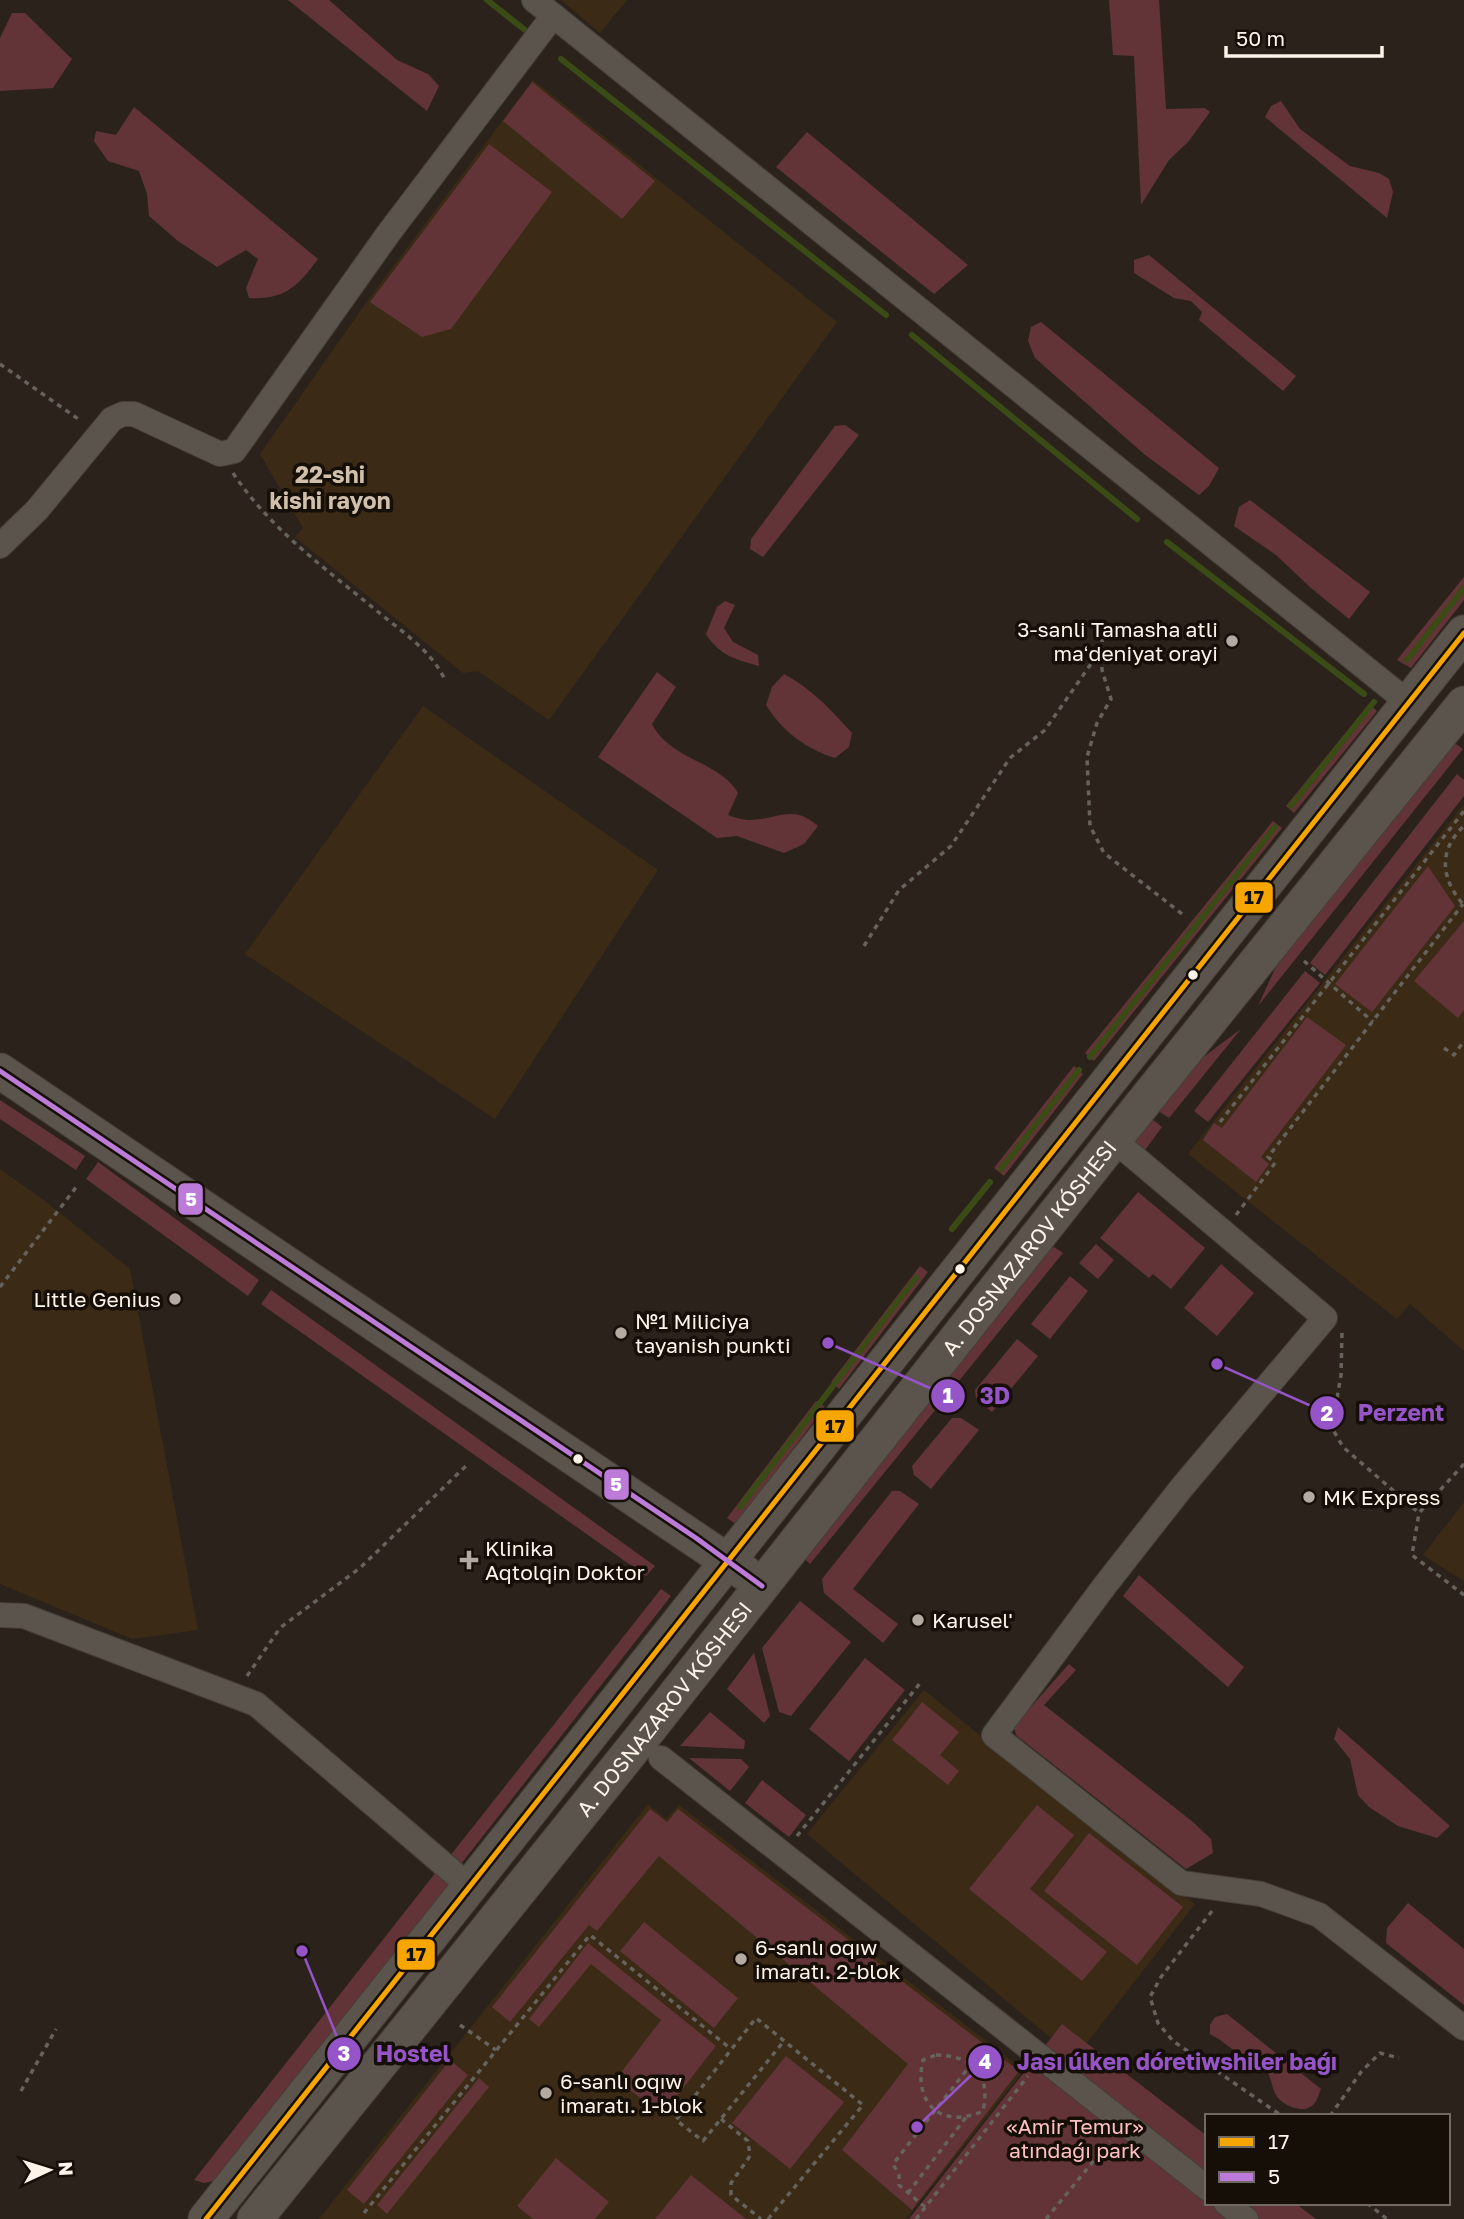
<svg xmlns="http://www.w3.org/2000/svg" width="1464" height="2219" font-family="'Golos Text',sans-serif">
<rect width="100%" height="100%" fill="#2b231b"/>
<path fill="#3b2a15" d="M561,0H627L600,33Z
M533,80L837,322L549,720L478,671L463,673L295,537L303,528L260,454L368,300Z
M423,706L658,870L495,1119L245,954Z
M1464,804V1351L1410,1304L1397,1319L1188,1154Z
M0,1169L45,1201L130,1269L198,1630L132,1639L0,1584Z
M1464,1502V1581L1423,1555Z
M924,1690L1041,1785L1195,1904L1086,2044L1062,2025L1051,2038L1040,2029L807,1834Z
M648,1804L666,1819L679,1805L1024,2070L906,2219H319Z"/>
<path fill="#623437" d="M288,0H329L397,60L428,74L439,86L427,111Z
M1109,0H1159L1166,109L1205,108L1210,112L1188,142L1169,160L1141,205L1134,56L1113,55Z
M12,13H25L72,59L53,88L0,91V38Z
M532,82L655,181L622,219L503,121Z
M1281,101L1300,129L1350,166L1379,173L1389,179L1393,192L1387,218L1265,117L1271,106Z
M134,107L318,259C298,286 285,300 249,298L246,288L258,259L246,250L217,267L178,241L149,216L147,194L139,171L108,161L94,141L96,131L116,135Z
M807,132L968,265L934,294L776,167Z
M489,144L552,192L451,329L422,337L370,302Z
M1149,255L1296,376L1283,391L1199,320L1202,312L1191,301L1174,298L1134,273V260Z
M1041,322L1219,468L1209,486L1199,495L1144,454L1035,358L1028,341L1031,327Z
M845,425L859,435L763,557L750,549L751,539L835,426Z
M1250,500L1370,592L1349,619L1311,588L1276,555L1234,526L1239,507Z
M1464,577V600L1411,668L1397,660Z
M725,601L735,605L724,628L733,642L758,655L759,666C735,659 720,656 706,634L717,607Z
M657,672L676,687L652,724C670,760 721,762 738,793L728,815C734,817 742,820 749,820C778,820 792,803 818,826L804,844L784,853L737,836L717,838L598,757Z
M784,674C811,688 832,711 852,733L849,747L835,758C806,749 782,731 766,705L772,687Z
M1369,704L1377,711L1294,813L1286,806Z
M1456,744L1463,749L1258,1006L1284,949L1445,748Z
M1457,774L1464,780V796L1325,975L1310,963Z
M1273,821L1282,828L1094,1061L1085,1053Z
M1428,866L1455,906L1372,1012L1335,984Z
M1464,921V1010L1458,1018L1414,981Z
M1305,971L1320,983L1208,1122L1194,1111Z
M1307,1017L1346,1045L1261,1157L1269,1164L1256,1182L1203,1140L1214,1123L1222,1128Z
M1241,1029L1169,1118L1157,1110L1190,1067Z
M1074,1066L1083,1074L1004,1176L994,1168Z
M0,1100L85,1156L76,1170L0,1119Z
M1152,1119L1162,1127L1145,1150L1134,1141Z
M98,1162L259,1280L248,1296L86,1179Z
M1138,1192L1205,1248L1171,1289L1153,1274L1149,1278L1100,1238Z
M1096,1244L1114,1260L1098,1279L1079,1263Z
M1054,1247L1063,1253L810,1564L800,1555L1047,1249Z
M1221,1264L1254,1293L1217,1336L1184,1308Z
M920,1266L928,1272L839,1389L831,1382Z
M1070,1276L1088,1291L1050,1339L1031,1324Z
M271,1290L655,1566L646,1576L261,1304Z
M1017,1339L1038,1356L992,1412L976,1398L975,1390Z
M816,1401L825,1407L736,1524L727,1518Z
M952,1418H961L979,1430L931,1489L914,1475L912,1466Z
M892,1491H900L919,1504L853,1589L898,1624L883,1643L824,1593L822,1579Z
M1139,1575L1244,1667L1228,1687L1123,1596Z
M661,1589L671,1596L461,1864L450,1856Z
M800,1601L851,1642L791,1716L779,1712L762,1648Z
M754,1653L770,1716L764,1723L727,1689Z
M865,1658L905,1690L849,1761L809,1729Z
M1069,1664L1076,1670L1044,1705L1193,1822L1211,1839L1213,1853L1186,1869L1016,1735L1014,1726Z
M922,1702L959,1732L940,1755L959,1771L948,1785L892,1740Z
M710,1712L745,1741L744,1749L680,1746Z
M1338,1727L1450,1826L1437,1838L1398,1826L1369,1807L1358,1795L1350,1759L1334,1739Z
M689,1758L741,1759L749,1767L730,1791Z
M762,1780L806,1815L789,1837L745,1803Z
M1037,1805L1074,1835L1030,1889L1107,1952L1082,1981L969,1889Z
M650,1809L667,1822L678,1809L1019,2071L912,2210L842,2150L908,2064L659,1856L597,1931L589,1925L510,2022L492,2007Z
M1089,1833L1183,1907L1137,1965L1044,1891Z
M440,1867L451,1881L218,2180L204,2183L194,2180Z
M1408,1903L1464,1949V2005L1386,1943L1387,1928Z
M644,1922L738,1998L714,2028L620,1951Z
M588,1943L716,2046L662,2115L616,2079L661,2020L591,1964L539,2027L529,2019Z
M1227,2014L1321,2089C1319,2093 1317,2101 1314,2104C1305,2114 1287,2107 1279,2099C1270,2090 1273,2074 1262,2065C1257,2061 1248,2059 1242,2056C1231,2049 1222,2040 1210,2034V2025L1215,2017Z
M1062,2024L1207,2136V2203H1295L1316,2219H909Z
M786,2056L844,2102L790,2169L732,2123Z
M450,2060L468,2075L364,2204L347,2190Z
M479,2078L489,2087L387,2214L377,2205Z
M556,2158L609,2202L595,2219H533L517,2206Z
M691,2175L746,2219H655Z"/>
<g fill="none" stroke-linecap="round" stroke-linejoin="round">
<path stroke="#3a4b15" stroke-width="6" d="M487,0L525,30
M561,59L886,315
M912,335L1137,519
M1167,542L1364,694
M1407,660L1464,588
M1291,806L1374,702
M1090,1057L1275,827
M1001,1169L1079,1070
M952,1229L990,1182
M740,1507L916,1278"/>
<g stroke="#453f38" stroke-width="26">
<path id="street" d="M534,0L1409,703
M0,546L37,510L112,419L123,414H134L220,454L234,451L388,234L553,16
M1114,1140L1325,1318L1183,1486L1106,1584L994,1735L1181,1883L1261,1894L1319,1915L1464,2028
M0,1615L24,1616L256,1704L469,1886
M661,1758L1207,2188
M1226,2203L1246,2219"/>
</g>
<g stroke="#453f38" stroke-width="37">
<g id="secondary">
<path d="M0,1071L745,1573"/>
<path d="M206,2219L1464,633"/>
<path id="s1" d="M255,2219L640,1740L1136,1112L1464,704"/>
</g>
</g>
<path stroke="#66625c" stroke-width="3.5" stroke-dasharray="5 5" stroke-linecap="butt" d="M0,364L81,421
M233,473C270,529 326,569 377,611C401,631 432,651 445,680
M1102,637V670L1111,699L1097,723L1087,757L1090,826L1104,853L1186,917
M1462,903C1441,878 1438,850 1464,826
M864,946L899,890L951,846L1010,758L1045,730L1102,648
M1304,961L1373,1022
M1444,1048L1454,1055L1464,1041
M1220,1122L1464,811
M1236,1215L1275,1163L1268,1157L1463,904
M0,1287L77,1186
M1342,1333L1341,1375L1332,1428L1343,1447L1419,1513
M1464,1464L1419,1513L1412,1555L1464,1595
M247,1676L280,1628L360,1568L469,1463
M797,1836L921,1682
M1212,1911L1161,1977L1150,1997L1158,2023L1173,2041L1282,2116
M460,2025L496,2050
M936,2055C973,2056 991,2074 983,2111C941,2130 913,2103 923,2060Z
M21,2091L56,2029
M1330,2116L1361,2072L1380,2053L1399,2058
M721,2119L748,2141L750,2156L731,2183V2195L761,2219
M908,2193L967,2116
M1367,2203L1387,2219
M925,2207L899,2185V2175L893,2164L987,2044
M364,2213L590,1935L731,2049
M768,2219L863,2105L756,2018L676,2120L703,2141L784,2041
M916,2219L1028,2076
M1046,2219L1110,2141"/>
<use href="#street" stroke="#5a544d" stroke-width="24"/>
<use href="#secondary" stroke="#5a544d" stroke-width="35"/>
<g stroke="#150f08" stroke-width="10">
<path id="bus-1" d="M206,2219L1464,633"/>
</g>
<g stroke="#150f08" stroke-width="10">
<path id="bus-2" d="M0,1071L696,1538L762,1586"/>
</g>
<use href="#bus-1" stroke="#f7a600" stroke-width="5"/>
<use href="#bus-2" stroke="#bd7bd9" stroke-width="5"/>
</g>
<g fill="#b4aaa1" stroke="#150f08" stroke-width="2.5">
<circle cx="1232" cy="641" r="7"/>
<circle cx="175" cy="1299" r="7"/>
<circle cx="621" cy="1333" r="7"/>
<circle cx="1309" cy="1497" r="7"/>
<path d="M465.5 1549.5h7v7h7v7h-7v7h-7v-7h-7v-7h7z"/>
<circle cx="918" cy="1620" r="7"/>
<circle cx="741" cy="1959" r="7"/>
<circle cx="546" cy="2093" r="7"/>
</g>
<g fill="#fdf3e9" stroke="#150f08" stroke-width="2.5">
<circle cx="1193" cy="975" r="6"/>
<circle cx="960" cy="1269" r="6"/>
<circle cx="578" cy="1459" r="6"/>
</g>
<g text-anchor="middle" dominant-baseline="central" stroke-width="7" stroke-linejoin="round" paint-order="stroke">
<g font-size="21" fill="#fdf3e9" stroke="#150f08" text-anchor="start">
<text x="1218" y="629" text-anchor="end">3-sanli Tamasha atli<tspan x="1218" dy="24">maʻdeniyat orayi</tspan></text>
<text x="161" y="1299" text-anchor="end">Little Genius</text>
<text x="635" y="1321">№1 Miliciya<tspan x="635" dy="24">tayanish punkti</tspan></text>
<text x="1323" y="1497">MK Express</text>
<text x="485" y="1548">Klinika<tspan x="485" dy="24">Aqtolqin Doktor</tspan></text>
<text x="932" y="1620">Karusel'</text>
<text x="755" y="1947">6-sanlı oqıw<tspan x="755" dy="24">imaratı. 2-blok</tspan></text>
<text x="560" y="2081">6-sanlı oqıw<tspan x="560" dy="24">imaratı. 1-blok</tspan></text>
</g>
<g font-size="21" fill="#fdf3e9" stroke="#150f08">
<text stroke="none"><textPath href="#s1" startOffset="1242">A. DOSNAZAROV KÓSHESI</textPath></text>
<text stroke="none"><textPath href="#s1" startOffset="654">A. DOSNAZAROV KÓSHESI</textPath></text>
</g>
<g font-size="21" fill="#fdc0c2" stroke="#150f08">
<text x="1075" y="2126">«Amir Temur»<tspan x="1075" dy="24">atındaǵı park</tspan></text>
</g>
<g font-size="23" font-weight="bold" fill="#d0bfaa" stroke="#150f08">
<text x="330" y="474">22-shi<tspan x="330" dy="26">kishi rayon</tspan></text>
</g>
</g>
<path fill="none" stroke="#9554c7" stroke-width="2.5" d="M828 1343L948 1396M1217 1364L1327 1413M302 1951L344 2054M917 2127L985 2062"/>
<g fill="#9554c7" stroke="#150f08" stroke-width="2.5">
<circle cx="828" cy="1343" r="7"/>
<circle cx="1217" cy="1364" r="7"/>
<circle cx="302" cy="1951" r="7"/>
<circle cx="917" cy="2127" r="7"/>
<circle cx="948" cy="1396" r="18"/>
<circle cx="1327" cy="1413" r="18"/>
<circle cx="344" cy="2054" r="18"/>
<circle cx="985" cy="2062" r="18"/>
</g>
<g font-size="21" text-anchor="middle" font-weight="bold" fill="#fff">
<text x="948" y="1403">1</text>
<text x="1327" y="1421">2</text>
<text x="344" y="2061">3</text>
<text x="985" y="2069">4</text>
</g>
<g font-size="23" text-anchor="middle" font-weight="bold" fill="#9554c7" stroke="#150f08" stroke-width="7" stroke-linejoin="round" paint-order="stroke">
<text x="995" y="1404">3D</text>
<text x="1401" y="1421">Perzent</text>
<text x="413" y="2062">Hostel</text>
<text x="1177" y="2070">Jası úlken dóretiwshiler baǵı</text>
</g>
<g stroke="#150f08" stroke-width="2.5">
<rect x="1234" y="881" width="40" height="33" rx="7" fill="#f7a600"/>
<rect x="177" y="1182" width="27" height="34" rx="7" fill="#bd7bd9"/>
<rect x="815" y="1409" width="40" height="34" rx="7" fill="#f7a600"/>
<rect x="603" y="1468" width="27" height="33" rx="7" fill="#bd7bd9"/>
<rect x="396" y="1938" width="40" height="33" rx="7" fill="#f7a600"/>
</g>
<g font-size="19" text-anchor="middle" font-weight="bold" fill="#fff">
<text x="191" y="1206">5</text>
<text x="616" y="1491">5</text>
</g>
<g font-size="19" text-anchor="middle" font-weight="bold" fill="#111">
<text x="1254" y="904">17</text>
<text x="835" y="1433">17</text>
<text x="416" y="1961">17</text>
</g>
<rect x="1205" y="2114" width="245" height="91" fill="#150f08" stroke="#726a62" stroke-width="2"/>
<rect x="1219" y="2137" width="35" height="10" fill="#f7a600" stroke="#726a62" stroke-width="2"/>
<text x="1268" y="2149" font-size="21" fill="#fdf3e9">17</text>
<rect x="1219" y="2172" width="35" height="10" fill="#bd7bd9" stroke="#726a62" stroke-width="2"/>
<text x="1268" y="2184" font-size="21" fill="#fdf3e9">5</text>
<g transform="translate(49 2170) rotate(86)" stroke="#150f08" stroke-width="5" paint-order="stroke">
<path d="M0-5L12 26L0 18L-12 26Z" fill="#fdf3e9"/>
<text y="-10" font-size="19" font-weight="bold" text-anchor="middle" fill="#fdf3e9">N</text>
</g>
<path d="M1226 46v10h156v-10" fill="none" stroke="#fdf3e9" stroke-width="3.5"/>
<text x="1236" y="46" font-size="21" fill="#fdf3e9" stroke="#150f08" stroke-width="5" paint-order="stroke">50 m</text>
</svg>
